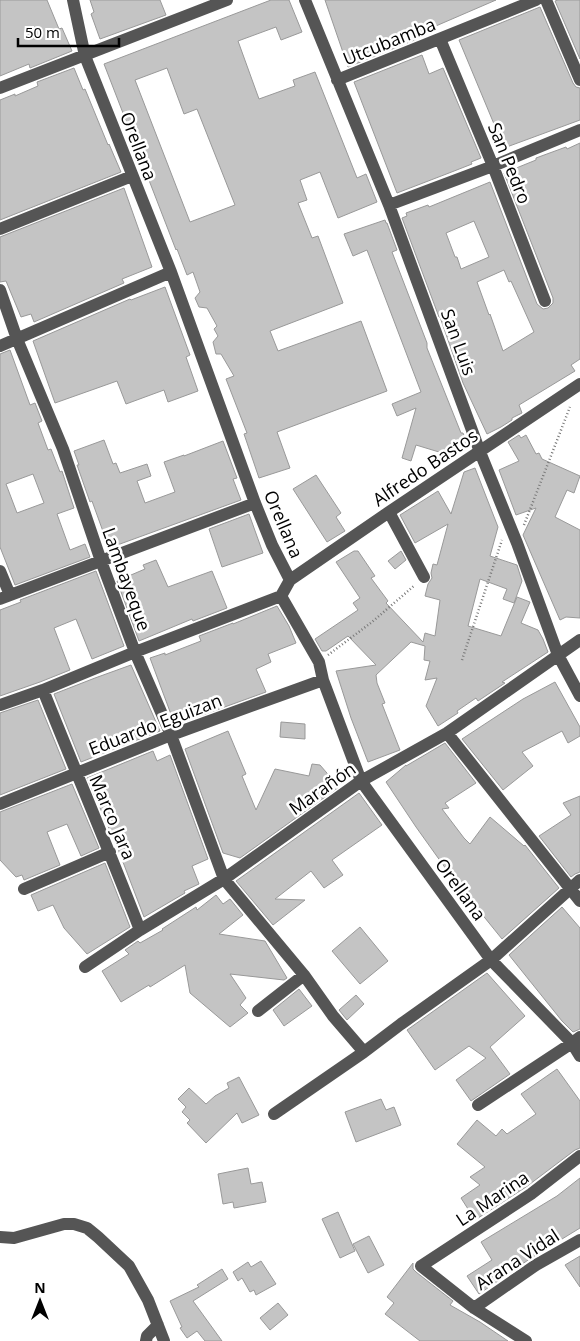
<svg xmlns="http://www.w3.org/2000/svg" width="580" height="1341" font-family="'Open Sans',sans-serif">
<rect width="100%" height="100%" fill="#fff"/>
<path fill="#c4c4c4" stroke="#999" fill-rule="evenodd" d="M0,0H47L59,29L62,28L72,51L30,68L29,64L0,76Z
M90,0H160L166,15L100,39L91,14L94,12Z
M271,0H289L302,32L281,40L276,27L238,41L259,99L295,86L293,80L315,72L357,178L366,174L377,202L338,218L320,172L300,180L307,200L298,203L312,238L318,236L343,303L270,331L278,351L361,321L387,391L277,432L290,468L259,478L244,434L247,433L226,379L234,376L221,354H216L213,342L218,336L214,329L217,326L207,308L199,307L195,298L200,292L193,272L187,275L177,249L176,250L104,64ZM167,68L184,114L197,109L235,205L190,222L135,80Z
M325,0H496L415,35L417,39L348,67Z
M558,0H580V59L555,1Z
M540,7L573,83L576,87L580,88V120L504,148L459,40Z
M422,55L429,74L443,68L481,158L471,162L472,164L449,173L397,193L354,82Z
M74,68L83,90L85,89L108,145L109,144L121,172L0,220V100L15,94V96L38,86L37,82Z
M580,143V359L571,365L575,371L519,405L522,413L512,418V420L501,427L487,434L463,383L440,317H439L402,218L407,216L406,213L428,205L429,207L490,182L537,304L543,309L548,308L553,303V298L504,173L536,160V158L566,147L567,149ZM474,221L489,257L461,269L457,257H455L446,233ZM504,270L509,282L511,281L534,332L503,351L490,314L489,315L477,282Z
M124,188L152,267L122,279L124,283L34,322L31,314L21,317L6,281L0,282V237Z
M385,220L386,223H387L397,250L392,252L427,343V348L461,433H463L468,445L441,456L439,452L416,445L411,461L402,458L416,408L397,416L392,404L421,392L367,250L353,256L344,234Z
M165,287L190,355L186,357L198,391L168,402L164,390L126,404L117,381L55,403L33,341L130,299L131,300Z
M10,350L30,405L35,403L42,421L38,423L48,450L51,449L60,472L62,471L74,508L57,514L70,550L85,544L90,557L15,585L0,547V354ZM33,474L44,503L17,513L6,484Z
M519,435L521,438L526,435L536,454L539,453L542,459L580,476L574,493L567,490L555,517L580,530V618L566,617L560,620L523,535L536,508L516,515L499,470L519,461L508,442Z
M104,440L113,464L116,463L120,473L147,464L151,476L137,481L145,503L175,492L164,462L184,455V456L223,441L237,478L233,479L241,500L109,548L92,501L90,502L77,465H79L74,451Z
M475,468L498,527L490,556L517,565L522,581L514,603L503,599L507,589L480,579L468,626L501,636L517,597L530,602L521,623L538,630L543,639L548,652L502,682L505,683L478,701L476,698L457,711L458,713L438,726L426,706L437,678L425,680L430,661L424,660L425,646L411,642L376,675L377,683L385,703L382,704L400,750L368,762L351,718L336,671L376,665L348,636L326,651H322L315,639L358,610L353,603L360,598L336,562L354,551H358L375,576L371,578L388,601L386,603L423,642L425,633L435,636L440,600L425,596L428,584L432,578L431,573L433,564L437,565L448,524L415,543L400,515L438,491L451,514L464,472Z
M316,475L341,513L336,517L345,531L327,542L293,489Z
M249,514L263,553L222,567L209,529Z
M401,551L406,560L395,569L388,561Z
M156,560L168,587L212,571L227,608L193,621L192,619L139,641L117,581L145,569L143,565Z
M96,571L124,646L92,659L76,619L54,628L70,670L40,682L0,696V610L21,602L20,600Z
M277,606L289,626L296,643L268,654L271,662L256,669L266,692L175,725L150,658L165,653V655L201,641L199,636L233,623V624Z
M131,665L160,731L81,762L54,694L95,678Z
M555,682L580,727V736L568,743L562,731L522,752L533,766L503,790L462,739L523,699Z
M38,700L66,769L0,795V713Z
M281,722L305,724V739L280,737Z
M228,731L246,774L242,776L256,810L275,769L309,776L312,764L320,765L339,787L240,858L223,853L185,749Z
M445,743L476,783L445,803L449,808L442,809L464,838L470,844L490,817L524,846L525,845L559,888L502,939L451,876L416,827L386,782L406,765V766Z
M153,751L157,761L170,755L208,859L192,866L199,884L184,891L185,893L144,917L118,849L87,778Z
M72,784L99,848L81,856L67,824L47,832L60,865L24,880L22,875L16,877L0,860V812Z
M359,793L382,825L332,860L343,875L324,888L311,871L275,899L305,900L273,925L236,881Z
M580,796V872L575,874L571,877L539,836L571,815L563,803Z
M105,863L130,927L87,954L64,928L53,905L38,911L31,895Z
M216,895L223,904L230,899L243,915L219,934L265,941L287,978L284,980L230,974L246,998L240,1005L248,1013L230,1027L190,993L185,965L150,987L149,985L121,1002L102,971L129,954L125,950L138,941L140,943L163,930L162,929L196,907L197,910Z
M562,907L580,928V1029L573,1032L562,1021L509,955Z
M360,927L388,961L360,984L332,951Z
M487,973L525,1016L490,1047L510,1074L471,1101L456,1080L486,1058L469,1046L435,1070L407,1030Z
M299,989L312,1006L284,1026L273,1010Z
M356,995L364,1004L347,1020L339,1010Z
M557,1069L580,1101V1148L575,1150L526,1187L475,1220L461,1198L480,1185L470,1177L485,1167L457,1144L477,1120L496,1136L502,1129L507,1134L536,1114L521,1094Z
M239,1077L259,1115L242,1123L237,1113L206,1143L187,1123L190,1120L182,1112L186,1107L178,1099L189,1088L206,1104L215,1096L229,1088L227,1083Z
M381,1099L386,1110L394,1107L401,1125L356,1142L345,1112Z
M248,1168L251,1184L262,1182L266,1202L234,1208L233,1202L223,1204L218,1174Z
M580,1178V1228L531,1258L479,1294L467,1276L492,1260L481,1242L557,1196Z
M338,1212L355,1251L340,1258L322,1219Z
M369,1236L384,1265L368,1273L353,1244Z
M580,1256V1287L565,1265Z
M261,1261L276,1284L256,1295L254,1290L250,1292L242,1278L238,1281L233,1272L248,1262L251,1267Z
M413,1263V1269L416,1272L453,1301L450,1305L480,1322L508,1341H420L385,1314L394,1303L387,1297Z
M222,1269L228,1279L193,1301L222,1341H205L197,1331L187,1338L180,1328L182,1327L170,1301L199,1287L197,1285Z
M278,1303L288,1315L270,1330L260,1318Z"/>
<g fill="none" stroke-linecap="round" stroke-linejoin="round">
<path stroke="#777" stroke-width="2.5" stroke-dasharray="1 2.5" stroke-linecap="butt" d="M524,525L570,407
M328,655L372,622L415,585
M462,660L502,540"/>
<path stroke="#555" stroke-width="12" d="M73,0L85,56L171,272L255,503L272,545L290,580
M305,0L389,205L480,452L517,543L558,655L580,696
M546,0L580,80
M440,39L493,166L545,301
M337,80L536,0
M0,88L227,0
M389,205L493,166L580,130
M0,229L132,176
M0,290L17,339L63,449L101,561L135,652L171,735L224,879L304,975L333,1016L364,1052L401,1024L491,960L580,880
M0,346L171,272
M580,384L389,512L290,580L281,596L319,662L323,680L361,781L491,960L572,1043L580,1056
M389,512L424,577
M0,571L10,595
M0,599L255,503
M43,690C75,770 109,850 140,930
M0,705L43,690L135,652L281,596
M447,733L580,901
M0,804L171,735L323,680
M24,889L110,852
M85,967L140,930L224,879L361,781L447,733L580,640
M258,1011L304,975
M478,1105L572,1043L580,1037
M274,1114L364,1052
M0,1237L14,1238L64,1224H74L87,1228L98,1237L129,1266L148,1300L164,1341
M474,1308L536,1265L580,1240
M146,1341L147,1336L158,1325
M526,1341L474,1308L421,1266L531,1194L580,1156"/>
</g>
<g text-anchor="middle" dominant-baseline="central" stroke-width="5" stroke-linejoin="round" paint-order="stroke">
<g font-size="18" fill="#000" stroke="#fff">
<text transform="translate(389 41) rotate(-22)">Utcubamba</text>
<text transform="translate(139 146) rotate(69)">Orellana</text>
<text transform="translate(510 163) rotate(68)">San Pedro</text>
<text transform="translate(459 342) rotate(70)">San Luis</text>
<text transform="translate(425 467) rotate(-34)">Alfredo Bastos</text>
<text transform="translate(284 524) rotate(67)">Orellana</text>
<text transform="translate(127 579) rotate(70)">Lambayeque</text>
<text transform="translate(155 724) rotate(-21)">Eduardo Eguizan</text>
<text transform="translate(322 788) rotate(-35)">Marañón</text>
<text transform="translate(113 817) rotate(67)">Marco Jara</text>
<text transform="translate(461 889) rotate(54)">Orellana</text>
<text transform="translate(492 1198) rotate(-34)">La Marina</text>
<text transform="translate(517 1259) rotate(-33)">Arana Vidal</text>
</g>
</g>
<g transform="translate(40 1301)" stroke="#ffffff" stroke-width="4" paint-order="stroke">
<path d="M0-4L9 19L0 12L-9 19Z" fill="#000000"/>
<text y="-8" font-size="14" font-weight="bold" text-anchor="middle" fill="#000000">N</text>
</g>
<path d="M18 38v8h101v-8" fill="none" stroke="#000000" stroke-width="2.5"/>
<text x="25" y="38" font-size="15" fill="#000000" stroke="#ffffff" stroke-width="4" paint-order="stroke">50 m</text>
</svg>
